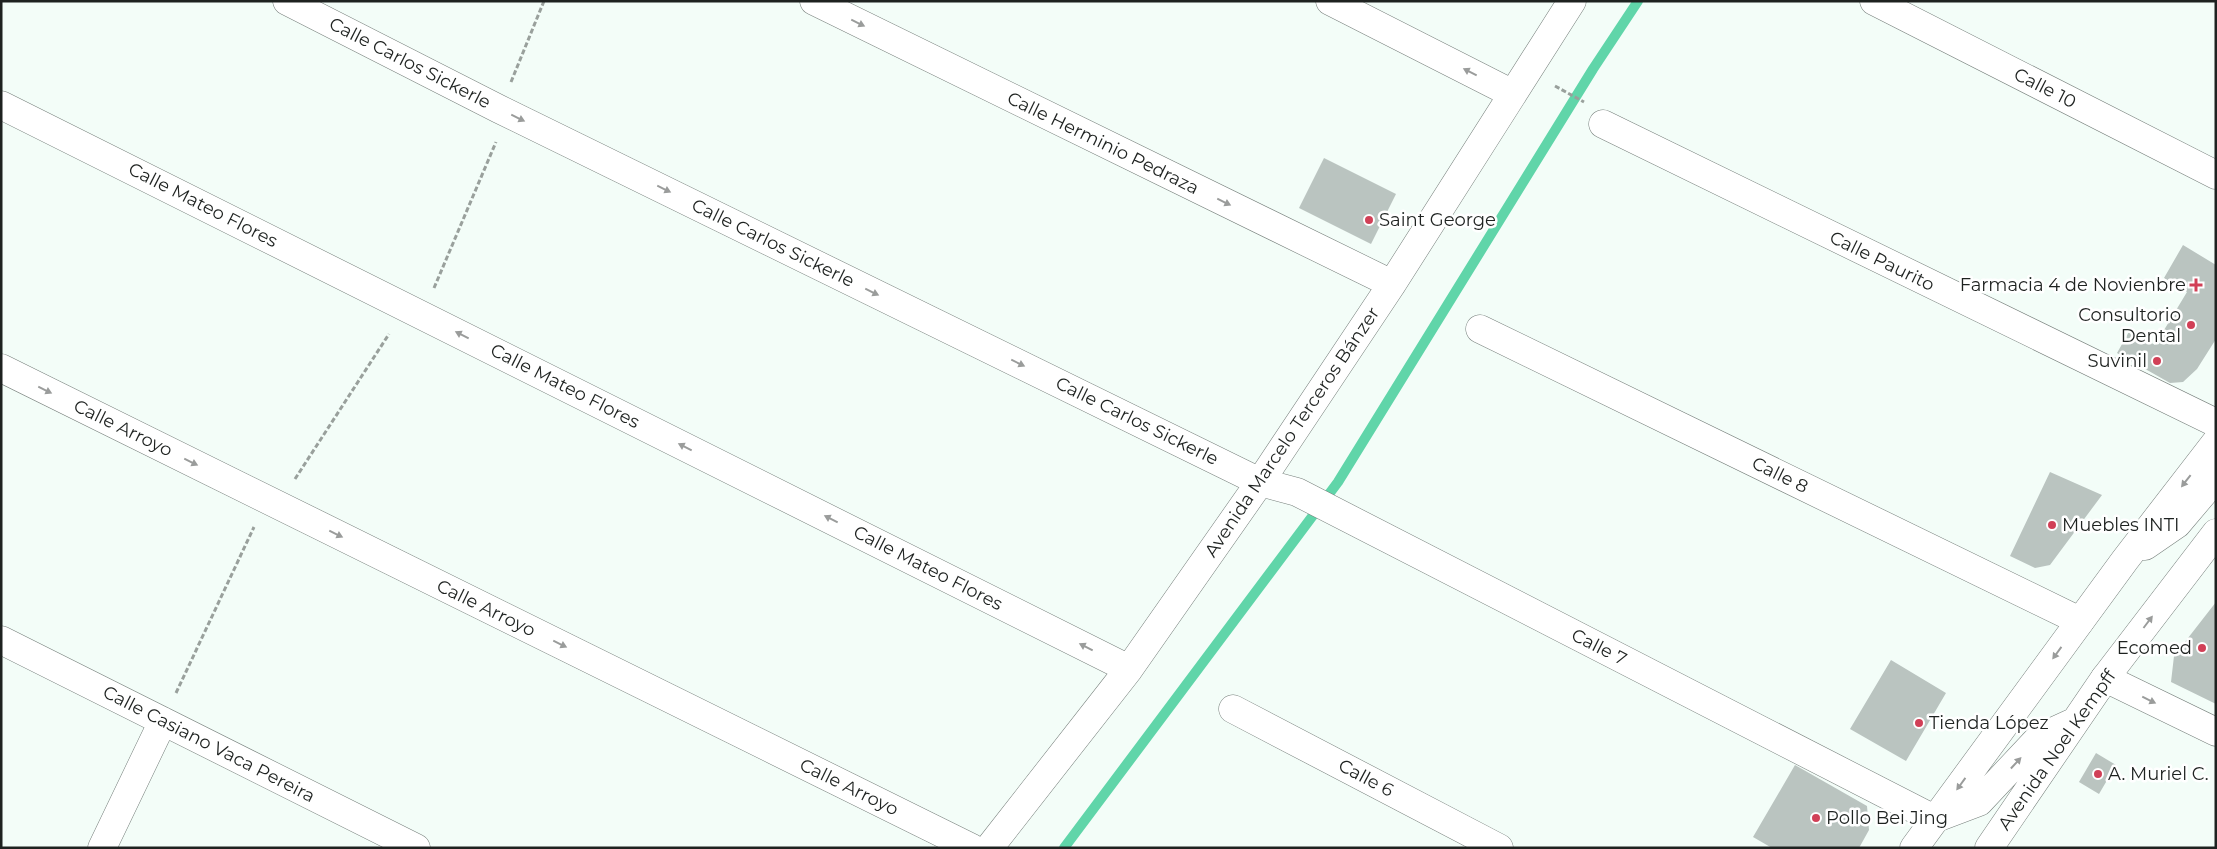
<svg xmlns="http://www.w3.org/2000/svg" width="2217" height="849" font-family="Montserrat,sans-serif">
<rect width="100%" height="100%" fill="#f3fdf8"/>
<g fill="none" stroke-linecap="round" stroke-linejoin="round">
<path stroke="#60d5a9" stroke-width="10" d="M1064,848L1338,482L1593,69L1638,1"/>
</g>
<path fill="#bac4c0" d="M1324,158L1396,194L1371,244L1299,208Z
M2183,245L2216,265V339L2197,369L2183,382L2170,383L2117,353L2130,330L2155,345L2187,292L2164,278Z
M2050,472L2102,495L2050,565L2035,568L2010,556Z
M2216,602V704L2171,682L2174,656Z
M1891,660L1946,693L1906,761L1850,729Z
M2096,753L2116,765L2099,794L2079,782Z
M1795,765L1867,806L1869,830L1859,848H1772L1753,837Z"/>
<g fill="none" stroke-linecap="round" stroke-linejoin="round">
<g stroke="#767f7b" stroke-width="29">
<path id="minor" d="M287,1L499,109L1260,482L1297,492L1934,819
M814,1L1392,284
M1330,1L1513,94
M1874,1L2216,175
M1,105L1129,669
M1603,124L2216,423
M1480,329L2080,621
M1,368L972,848
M1,640L416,848
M2105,678L2216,732
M1233,709L1499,848
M102,848L163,721
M989,848L1129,669L1260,482L1392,284L1572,1"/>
</g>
<g stroke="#767f7b" stroke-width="29">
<path id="major" d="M2145,546L2177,524L2216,478
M1934,821V819L1979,802L2039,738L2074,722
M1914,848L2125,560L2216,442
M1989,848L2105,678L2216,533"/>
</g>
<path stroke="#99a09c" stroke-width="3" stroke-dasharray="5 2.5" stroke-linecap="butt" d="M511,82L544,1
M1555,86L1584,102
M434,288L496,142
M295,479L389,334
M176,693L254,527"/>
<use href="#minor" stroke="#fff" stroke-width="28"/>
<use href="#major" stroke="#fff" stroke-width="28"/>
</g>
<defs><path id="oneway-solid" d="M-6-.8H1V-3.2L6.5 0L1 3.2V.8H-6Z" transform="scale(1.25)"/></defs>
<g fill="#9a9c9b">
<use href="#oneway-solid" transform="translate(858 23) rotate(26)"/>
<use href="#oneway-solid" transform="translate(1470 72) rotate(-153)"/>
<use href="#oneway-solid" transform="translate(518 118) rotate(26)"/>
<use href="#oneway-solid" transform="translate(664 189) rotate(26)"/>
<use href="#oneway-solid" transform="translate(1224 202) rotate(26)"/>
<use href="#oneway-solid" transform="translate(872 292) rotate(26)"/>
<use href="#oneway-solid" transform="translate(462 335) rotate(-153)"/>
<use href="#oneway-solid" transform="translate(1018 363) rotate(26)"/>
<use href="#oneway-solid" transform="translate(45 390) rotate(26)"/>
<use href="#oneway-solid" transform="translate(685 447) rotate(-153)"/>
<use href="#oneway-solid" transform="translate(191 462) rotate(26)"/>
<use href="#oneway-solid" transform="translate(2186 481) rotate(128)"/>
<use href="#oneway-solid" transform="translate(831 519) rotate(-153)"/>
<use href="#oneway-solid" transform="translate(336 534) rotate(26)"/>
<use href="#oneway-solid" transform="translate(2148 622) rotate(-53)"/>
<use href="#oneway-solid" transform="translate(560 644) rotate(26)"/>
<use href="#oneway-solid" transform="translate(1086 647) rotate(-153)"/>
<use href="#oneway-solid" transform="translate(2057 653) rotate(126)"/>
<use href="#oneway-solid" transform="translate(2149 700) rotate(26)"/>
<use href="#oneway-solid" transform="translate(2016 763) rotate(-47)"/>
<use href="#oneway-solid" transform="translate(1961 784) rotate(126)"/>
</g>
<g fill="#d14057" stroke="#fff" stroke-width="2">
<circle cx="1369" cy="220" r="5"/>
<path d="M2193.5 277.5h5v5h5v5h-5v5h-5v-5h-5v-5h5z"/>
<circle cx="2191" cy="325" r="5"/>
<circle cx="2157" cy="361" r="5"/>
<circle cx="2052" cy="525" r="5"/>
<circle cx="2202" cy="648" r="5"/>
<circle cx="1919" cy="723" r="5"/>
<circle cx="2098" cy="774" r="5"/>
<circle cx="1816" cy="818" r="5"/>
</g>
<g text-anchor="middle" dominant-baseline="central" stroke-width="5" stroke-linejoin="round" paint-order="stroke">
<g font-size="18" fill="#1e2220" stroke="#fff">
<text transform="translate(410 63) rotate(27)">Calle Carlos Sickerle</text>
<text transform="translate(2045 88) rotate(27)">Calle 10</text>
<text transform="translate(1103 143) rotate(26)">Calle Herminio Pedraza</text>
<text transform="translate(203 205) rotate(27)">Calle Mateo Flores</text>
<text transform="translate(773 243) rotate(26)">Calle Carlos Sickerle</text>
<text transform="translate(1882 261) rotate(26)">Calle Paurito</text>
<text transform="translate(565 386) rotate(27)">Calle Mateo Flores</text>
<text transform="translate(1137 421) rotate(26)">Calle Carlos Sickerle</text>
<text transform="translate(123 428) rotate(26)">Calle Arroyo</text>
<text transform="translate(1292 432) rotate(-56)">Avenida Marcelo Terceros Bánzer</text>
<text transform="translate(1780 475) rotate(26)">Calle 8</text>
<text transform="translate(928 568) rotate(27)">Calle Mateo Flores</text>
<text transform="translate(486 608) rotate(26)">Calle Arroyo</text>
<text transform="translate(1599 647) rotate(27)">Calle 7</text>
<text transform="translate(209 744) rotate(27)">Calle Casiano Vaca Pereira</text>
<text transform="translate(2057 750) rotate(-55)">Avenida Noel Kempff</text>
<text transform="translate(1366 778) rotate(28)">Calle 6</text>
<text transform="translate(849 787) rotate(26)">Calle Arroyo</text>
</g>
<g font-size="18" fill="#1e2220" stroke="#fff" text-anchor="start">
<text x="1379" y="220">Saint George</text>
<text x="2186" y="285" text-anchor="end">Farmacia 4 de Novienbre</text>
<text x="2181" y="315" text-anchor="end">Consultorio<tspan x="2181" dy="21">Dental</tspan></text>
<text x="2147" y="361" text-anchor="end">Suvinil</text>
<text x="2062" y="525">Muebles INTI</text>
<text x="2192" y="648" text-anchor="end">Ecomed</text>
<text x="1929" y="723">Tienda López</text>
<text x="2108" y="774">A. Muriel C.</text>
<text x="1826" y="818">Pollo Bei Jing</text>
</g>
</g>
<rect width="2217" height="849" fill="none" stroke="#1e2220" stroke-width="5"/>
</svg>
